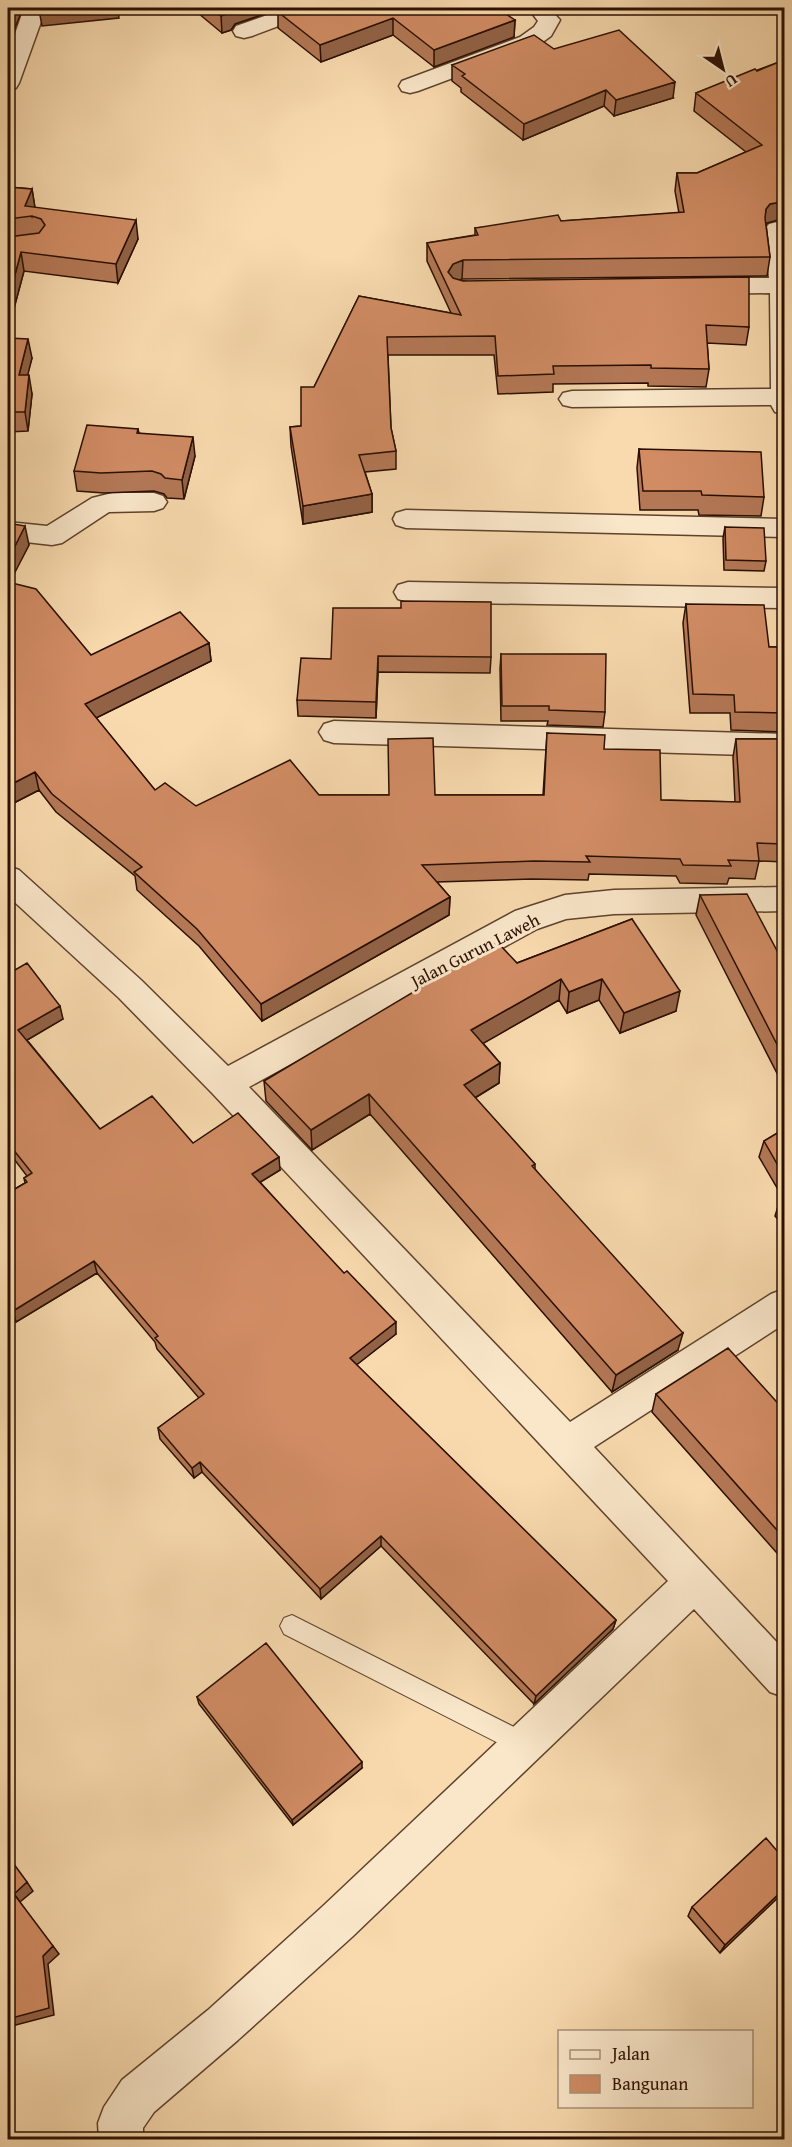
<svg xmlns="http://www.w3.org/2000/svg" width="792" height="2147" font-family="'Gentium Book Plus',serif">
<rect width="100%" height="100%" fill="#f8daae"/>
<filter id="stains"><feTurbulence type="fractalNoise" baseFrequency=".00333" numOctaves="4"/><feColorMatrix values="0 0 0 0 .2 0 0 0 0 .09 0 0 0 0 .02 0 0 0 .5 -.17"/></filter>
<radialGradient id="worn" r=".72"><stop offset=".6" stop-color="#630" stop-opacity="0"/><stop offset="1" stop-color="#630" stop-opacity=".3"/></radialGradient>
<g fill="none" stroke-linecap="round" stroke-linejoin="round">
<g stroke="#5e422c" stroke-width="2">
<path id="service" d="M292,1615L532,1736L536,1744L532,1752L524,1756L516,1752L284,1634L280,1626L284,1618Z"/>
</g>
<g stroke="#5e422c" stroke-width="3">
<path id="minor" d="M24,8H46L19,83L16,88L8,90V54Z
M287,8H316L313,13L252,36L244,38L236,36L233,31L236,26Z
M528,8H549L560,20L551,36L536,47L418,91L410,93L402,91L399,86L402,81L520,37L534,27L538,21Z
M777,222L784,224V414L775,412L771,405L572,407L563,405L559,399L563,393L572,391L771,389L770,293L706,294L697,291L694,286L697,281L706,278H769L765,229L769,224Z
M112,493H154L163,496L167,502L163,508L154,511L109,512L62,543L52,545L8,540V522L47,526L92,498Z
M406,510L784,519V537L406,528L396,525L393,519L396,513Z
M408,582L784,588V608L408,602L398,599L394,592L398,585Z
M334,721L784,734V756L334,743L324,740L319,732L324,724Z
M8,866L19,870L141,980L228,1066L515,911L565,895L614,890L784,887V911L614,914L566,919L537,929L249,1087L570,1422L771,1294L784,1289V1324L594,1447L784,1650V1697L770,1692L694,1609L352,1937L238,2040L154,2112L143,2128V2140H99L98,2123L104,2107L122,2080L208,2010L322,1907L668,1581L213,1094L119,998L8,896Z"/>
</g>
<use href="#service" fill="#fae7ca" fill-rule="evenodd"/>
<use href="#minor" fill="#fae7ca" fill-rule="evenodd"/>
</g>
<path fill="#b47856" stroke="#2a0f00" stroke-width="1.5" d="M192,8H282L235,24L231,30L222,33Z
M278,12L515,20L514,37L434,67L393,35L321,62L278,28Z
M554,49L673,98L614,116L604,106L523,140L461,92V88L452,81V65Z
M784,60V222L778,220L767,223L766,224L770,257L767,276L462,279L459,280L749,327L746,345L707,343L709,369L706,387L648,386V383L553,384V392L498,394L494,355H388L391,428L396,451V469L365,472L372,494V512L303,524L291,446L290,427L301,426L314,387L359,296L451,313L427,261V243L475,235V228L561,221L679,213L675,191L677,173H697L746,152L694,111L696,93Z
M8,187L32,189L35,208L138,239L118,283L24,271L9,327H8Z
M8,338L32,358L27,375L32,394L28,431L8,432Z
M138,429L139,433L195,456L184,499L167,498L164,494L154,491L104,493L77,491L74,471Z
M639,449L764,497L761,516L699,515L698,510H640L637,468Z
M8,523L29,545L9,582L91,655L209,643L211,661L96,718L155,790L196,806L319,795H543L547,733L604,749L661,800L735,802L733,757L736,739H784V862L759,861L755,879L729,878L727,884L680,883L676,876L589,874L588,880L532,879L437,882L450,897L449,915L262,1021L199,946L137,890L135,876L56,812L39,790L8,806Z
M725,527L766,561L764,571L724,570L723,538Z
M686,604L769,647H784V732L731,730L730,713H690L683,623Z
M401,608L491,657L490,673L378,672L376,718L298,716L297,700L331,659Z
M501,654L605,712L603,727L547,725L548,721H501L500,669Z
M700,895L784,964V1087L696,915Z
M632,919L676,1011L620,1033L599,1000L567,1013L559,1000L483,1043L500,1063L499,1083L475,1098L535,1164V1169L678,1350L612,1392L370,1114L312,1150L266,1101L264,1081L497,947L517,963Z
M8,974L63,1019L27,1040L100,1129L193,1143L280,1170L260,1182L396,1334L356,1365L616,1620L613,1629L534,1704L381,1546L321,1599L202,1472L194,1478L160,1439L158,1428L199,1398L157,1349L155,1342L97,1273L16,1322L8,1310V1193L25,1183L24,1178L27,1176L8,1151Z
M784,1129V1226L775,1216L780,1200L783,1198L759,1157L764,1141Z
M656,1394L784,1410V1561L652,1412Z
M197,1697L362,1768L293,1825L199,1704Z
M784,1859L720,1953L688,1916L692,1907Z"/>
<path fill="#926246" stroke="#2a0f00" stroke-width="1.5" d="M14,8H23L12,35L8,36V19Z
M59,8H140L118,10L119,18L42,26L39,10Z
M234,8H282L235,24L231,30L222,33L221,16Z
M393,18V35L321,62L320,45Z
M515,20L514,37L434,67V50Z
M675,82L673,98L614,116L616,100Z
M606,90L604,106L523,140L524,124Z
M32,189L35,208L32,217L25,206Z
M781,202L778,220L767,223L763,228L766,209L770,204Z
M136,220L138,239L118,283L116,264Z
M21,252L24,271L9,327L8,320V301Z
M463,260L462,279L452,282L448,272L453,264Z
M28,339L32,358L23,394L19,375Z
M29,375L32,394L28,431L25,412Z
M193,437L195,456L184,499L182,480Z
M372,494V512L303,524V506Z
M25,526L29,545L8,586V560Z
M209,643L211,661L88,722L85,704Z
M378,656V672L376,718V702Z
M35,772L39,790L8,806V786Z
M450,897L449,915L262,1021L261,1004Z
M561,979L559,1000L470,1051L471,1030Z
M602,979L599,1000L567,1013L569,992Z
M680,991L676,1011L620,1033L624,1013Z
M60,1006L63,1019L22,1043L18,1030Z
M500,1063L499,1083L463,1105L464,1085Z
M369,1094L370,1114L312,1150L311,1130Z
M279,1157L280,1170L254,1186L252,1174Z
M94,1261L97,1273L16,1322L13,1311Z
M396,1322V1334L350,1370V1358Z
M683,1333L678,1350L612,1392L616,1375Z
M200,1462L202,1472L194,1478L192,1468Z
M381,1536V1546L321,1599L320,1589Z
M616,1620L613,1629L534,1704L536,1696Z
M362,1762V1768L293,1825L292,1820Z
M27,1882L33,1891L20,1902L14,1894Z
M784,1889V1892L720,1953L725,1945Z
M53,1946L59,1954L48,1964L54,2015L8,2027V2019L43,1956Z"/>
<path fill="#d18c64" stroke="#2a0f00" stroke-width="1.5" d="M8,8H14L10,18L8,19Z
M40,8H59L39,10Z
M211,8H234L230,13L221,16Z
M289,8H497L515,20L434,50L393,18L320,45L278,12Z
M619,30L675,82L616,100L606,90L524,124L462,76L465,74L452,65L534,35L554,49Z
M784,60V203L781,202L770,204L766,209L765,218L770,257L463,260L453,264L448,272L453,278L463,281L749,277V327L706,325L709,369L651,368V365L553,366L554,374L498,376L495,336L387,337L391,428L396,451L359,455L372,494L303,506L290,427L301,426V387H314L359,296L461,315L427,243L478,235L475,228L558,215L561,221L684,212L677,173H697L762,145L696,93L755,69L757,71Z
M8,187L32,189L25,206L136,220L116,264L21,252L8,301V237L39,233L45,225L41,219L32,216L8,219Z
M8,338L28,339L19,375H29L25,412H8Z
M87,425L138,429L137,433L193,437L182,480L165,478L161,474L152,471L101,473L74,471Z
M639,449L761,452L764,497L702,495L701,491H643Z
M8,523L25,526L8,560Z
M725,527L764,528L766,561L726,560Z
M8,582L36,589L91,655L180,612L209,643L85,704L155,790L165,783L196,806L290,760L319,795H389L388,739L433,738L435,795H544L547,733L605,735L604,749L660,750L661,800L740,802L736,739H784V844L757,843L759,861L728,860L731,866L683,865L680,859L586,856L590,862L534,861L422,865L450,897L261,1004L197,929L134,872L142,867L52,794L35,772L8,786Z
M401,601L491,602V657L378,656L376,702L297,700L301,658L331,659L333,608H401Z
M686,604L764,605L769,647H784V713L735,712L734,695L693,694Z
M501,654H606L605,712L549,710V706H502Z
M747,894L784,964V1058L700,895Z
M632,919L680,991L624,1013L602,979L569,992L561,979L471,1030L500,1063L464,1085L535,1164L532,1166L683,1333L616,1375L369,1094L311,1130L264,1081L494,944L497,947L500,945L517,963Z
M27,963L60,1006L18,1030L100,1129L152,1096L193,1143L238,1113L279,1157L252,1174L344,1273L347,1271L396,1322L350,1358L616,1620L536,1696L381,1536L320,1589L200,1462L192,1468L158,1428L204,1394L155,1338L158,1336L94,1261L13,1311L8,1304V1193L27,1182L24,1178L32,1173L8,1143V974Z
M784,1129V1176L764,1141Z
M784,1197V1205L780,1200Z
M728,1348L784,1410V1538L656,1394Z
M266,1643L362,1762L292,1820L197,1697Z
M766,1838L784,1859V1889L725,1945L692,1907Z
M8,1856L27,1882L14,1894L53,1946L43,1956L49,2008L8,2019Z"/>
<g text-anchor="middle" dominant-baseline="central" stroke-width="6" stroke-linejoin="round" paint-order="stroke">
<g font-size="18" fill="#2a0f00" stroke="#fae7ca">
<text transform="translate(475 950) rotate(-27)">Jalan Gurun Laweh</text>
</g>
</g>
<rect width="792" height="2147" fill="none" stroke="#f8daae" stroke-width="30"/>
<rect x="9" y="9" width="774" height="2129" fill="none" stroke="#2a0f00" stroke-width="3"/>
<rect x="15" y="15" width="762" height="2117" fill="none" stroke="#2a0f00" stroke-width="1.5"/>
<rect x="558" y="2030" width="195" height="78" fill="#fae7ca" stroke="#a79179" stroke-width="1.5"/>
<rect x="570" y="2050" width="30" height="9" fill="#fae7ca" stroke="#a79179" stroke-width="1.5"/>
<text x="612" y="2060" font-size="18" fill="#2a0f00">Jalan</text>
<rect x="570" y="2075" width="30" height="18" fill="#d18c64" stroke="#a79179" stroke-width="1.5"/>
<text x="612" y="2090" font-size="18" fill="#2a0f00">Bangunan</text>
<g transform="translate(723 69) rotate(145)" stroke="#fae7ca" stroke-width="4.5" paint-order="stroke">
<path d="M0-4.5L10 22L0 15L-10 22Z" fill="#2a0f00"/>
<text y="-9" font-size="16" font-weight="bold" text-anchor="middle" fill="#2a0f00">U</text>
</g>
<rect width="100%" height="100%" filter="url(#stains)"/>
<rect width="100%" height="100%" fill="url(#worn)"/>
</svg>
